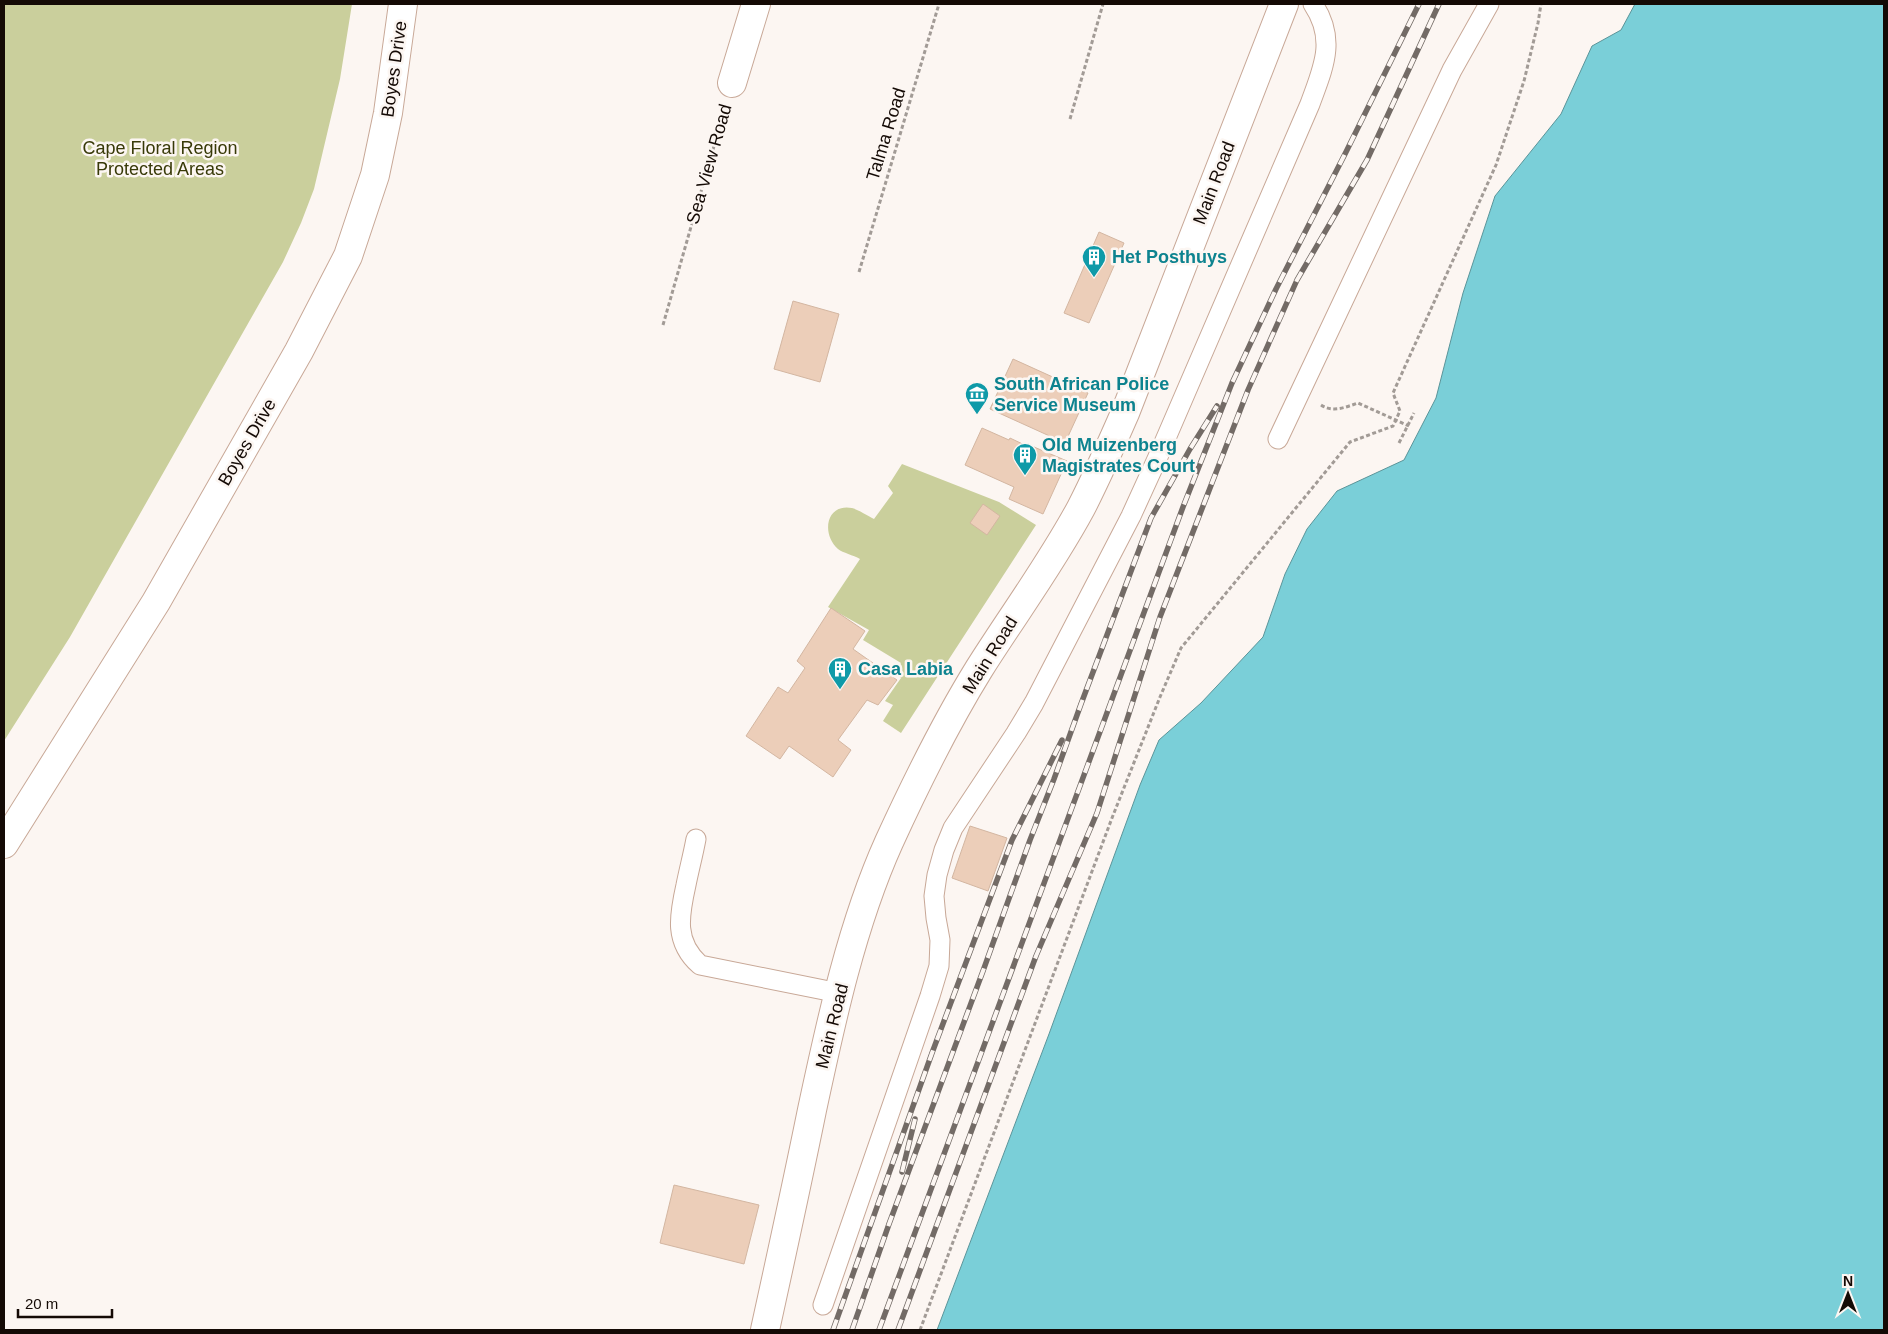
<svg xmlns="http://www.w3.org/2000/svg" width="1888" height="1334" font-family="Helvetica,sans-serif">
<rect width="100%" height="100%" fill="#fcf6f2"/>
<path fill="#cacf9c" d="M4,4H352L340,79L314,189L301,223L283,262L70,637L4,741Z
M902,464L999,502L1036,525L901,733L883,721L893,705L885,701L901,678L894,673L901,663L863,640L869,630L828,607L860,559C853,555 843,553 838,549C821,534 826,503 852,508C859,510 868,516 874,519L893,493L888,486Z"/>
<path fill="#7acfd8" stroke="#5b9499" d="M1635,4H1884V1330H937L1049,1034L1140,785L1159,740L1201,703L1263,637L1285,574L1307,529L1337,491L1404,460L1436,398L1463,293L1495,196L1561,114L1592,46L1621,30Z"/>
<path fill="#ecceb9" stroke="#d3b6a1" d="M1099,232L1124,243L1089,323L1064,313Z
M793,301L839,314L820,382L774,369Z
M1013,359L1088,393L1065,443L990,409Z
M982,428L1009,440L1010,438L1033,449L1034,447L1067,461L1043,514L1009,499L1014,487L965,465Z
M983,504L1000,516L987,535L970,523Z
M831,608L865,631L853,649L897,680L878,705L867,700L838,740L851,750L833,777L789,746L780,759L746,736L778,687L788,693L805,668L797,661Z
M970,826L1007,838L988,891L952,878Z
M674,1185L759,1205L744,1264L660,1243Z"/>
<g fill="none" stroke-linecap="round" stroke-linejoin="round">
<g stroke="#c8a897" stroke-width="21">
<path id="service" d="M1278,439L1452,70L1489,4
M696,839C693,855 689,870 686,885C679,916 674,942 700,965L839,993
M823,1305L930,996L939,966L940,940L936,918L934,896L937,875L944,850L953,828L1016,733L1034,703L1131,516L1157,459L1310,104C1323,68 1337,40 1313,4"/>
</g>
<g stroke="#c8a897" stroke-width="30">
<path id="minor" d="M732,83L756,4"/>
</g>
<g stroke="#c8a897" stroke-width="30">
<path id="secondary" d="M4,844L156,602L299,351L348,256L375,175L388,113L403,4"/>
</g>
<g stroke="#c8a897" stroke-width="30">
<path id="primary" d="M765,1330C781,1257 797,1184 812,1110C831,1021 852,924 889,842C916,783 945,724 979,669C1013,615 1051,564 1081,508C1097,477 1111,445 1125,413L1284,4"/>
</g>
<path stroke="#a29b96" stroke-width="3" stroke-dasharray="4 2.5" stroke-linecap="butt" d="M1070,119L1103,4
M859,272L939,4
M663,325L724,111
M1321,405C1333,413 1346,407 1358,403L1409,426
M1399,443L1414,413
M920,1330L1112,818L1160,697L1181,648L1350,442L1393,426L1400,411L1393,393L1496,165L1524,81L1538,23L1541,4"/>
<use href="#service" stroke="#fff" stroke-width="19"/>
<use href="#minor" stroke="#fff" stroke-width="28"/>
<use href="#secondary" stroke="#fff" stroke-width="28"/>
<use href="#primary" stroke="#fff" stroke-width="28"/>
<g stroke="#736b66" stroke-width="5.5">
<path id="rail" d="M902,1172L915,1119
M833,1330L932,1053L1012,840L1062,740
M852,1330L889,1224L983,971L1030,840L1054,779L1081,704L1151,518L1190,449L1217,406
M879,1330L1183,507L1232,383L1276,289L1346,152L1419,4
M898,1330L1036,956L1097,813L1160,617L1248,390L1297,280L1367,160L1439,4"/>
</g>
<use href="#rail" stroke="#fcf6f2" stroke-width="4" stroke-dasharray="11" stroke-linecap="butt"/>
</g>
<defs>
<g id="building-pin" transform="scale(1.25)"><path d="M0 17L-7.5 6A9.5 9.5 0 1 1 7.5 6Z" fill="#0f9aa8" stroke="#fcf6f2"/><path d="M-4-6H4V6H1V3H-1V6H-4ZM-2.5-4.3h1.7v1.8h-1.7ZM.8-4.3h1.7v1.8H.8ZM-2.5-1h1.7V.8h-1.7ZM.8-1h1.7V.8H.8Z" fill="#fff"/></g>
<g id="museum-pin" transform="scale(1.25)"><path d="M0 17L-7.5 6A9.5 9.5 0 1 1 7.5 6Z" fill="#0f9aa8" stroke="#fcf6f2"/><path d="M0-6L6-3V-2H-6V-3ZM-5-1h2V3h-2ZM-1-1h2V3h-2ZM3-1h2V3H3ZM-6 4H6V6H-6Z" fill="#fff"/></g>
</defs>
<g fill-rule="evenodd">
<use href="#building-pin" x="1094" y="257"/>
<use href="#museum-pin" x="977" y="394"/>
<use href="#building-pin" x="1025" y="455"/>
<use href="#building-pin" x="840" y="669"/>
</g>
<g text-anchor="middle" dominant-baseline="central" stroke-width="5" stroke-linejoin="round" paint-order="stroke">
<g font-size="18" fill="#140a05" stroke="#fcf6f2">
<text transform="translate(394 69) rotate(-82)">Boyes Drive</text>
<text transform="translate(886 134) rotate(-73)">Talma Road</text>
<text transform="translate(709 164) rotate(-74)">Sea View Road</text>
<text transform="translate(1214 183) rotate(-69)">Main Road</text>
<text transform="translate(247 442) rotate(-60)">Boyes Drive</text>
<text transform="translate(990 655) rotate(-58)">Main Road</text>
<text transform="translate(832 1026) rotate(-76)">Main Road</text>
</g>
<g font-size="18" fill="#383a08" stroke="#fcf6f2">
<text x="160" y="148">Cape Floral Region<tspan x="160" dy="21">Protected Areas</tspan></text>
</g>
<g font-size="18" font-weight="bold" fill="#0d838f" stroke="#fcf6f2" text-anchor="start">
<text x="1112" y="257">Het Posthuys</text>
<text x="994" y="384">South African Police<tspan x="994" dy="21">Service Museum</tspan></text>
<text x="1042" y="445">Old Muizenberg<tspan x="1042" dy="21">Magistrates Court</tspan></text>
<text x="858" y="669">Casa Labia</text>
</g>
</g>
<rect width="1888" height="1334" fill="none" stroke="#140a05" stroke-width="10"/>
<g transform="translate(1848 1294)" stroke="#fcf6f2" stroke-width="4" paint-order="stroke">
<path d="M0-4L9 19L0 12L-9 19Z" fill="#140a05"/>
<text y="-8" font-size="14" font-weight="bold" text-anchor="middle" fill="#140a05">N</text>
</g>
<path d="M18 1309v8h94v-8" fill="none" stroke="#140a05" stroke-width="2.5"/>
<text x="25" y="1309" font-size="15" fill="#140a05" stroke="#fcf6f2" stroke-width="4" paint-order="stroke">20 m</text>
</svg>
